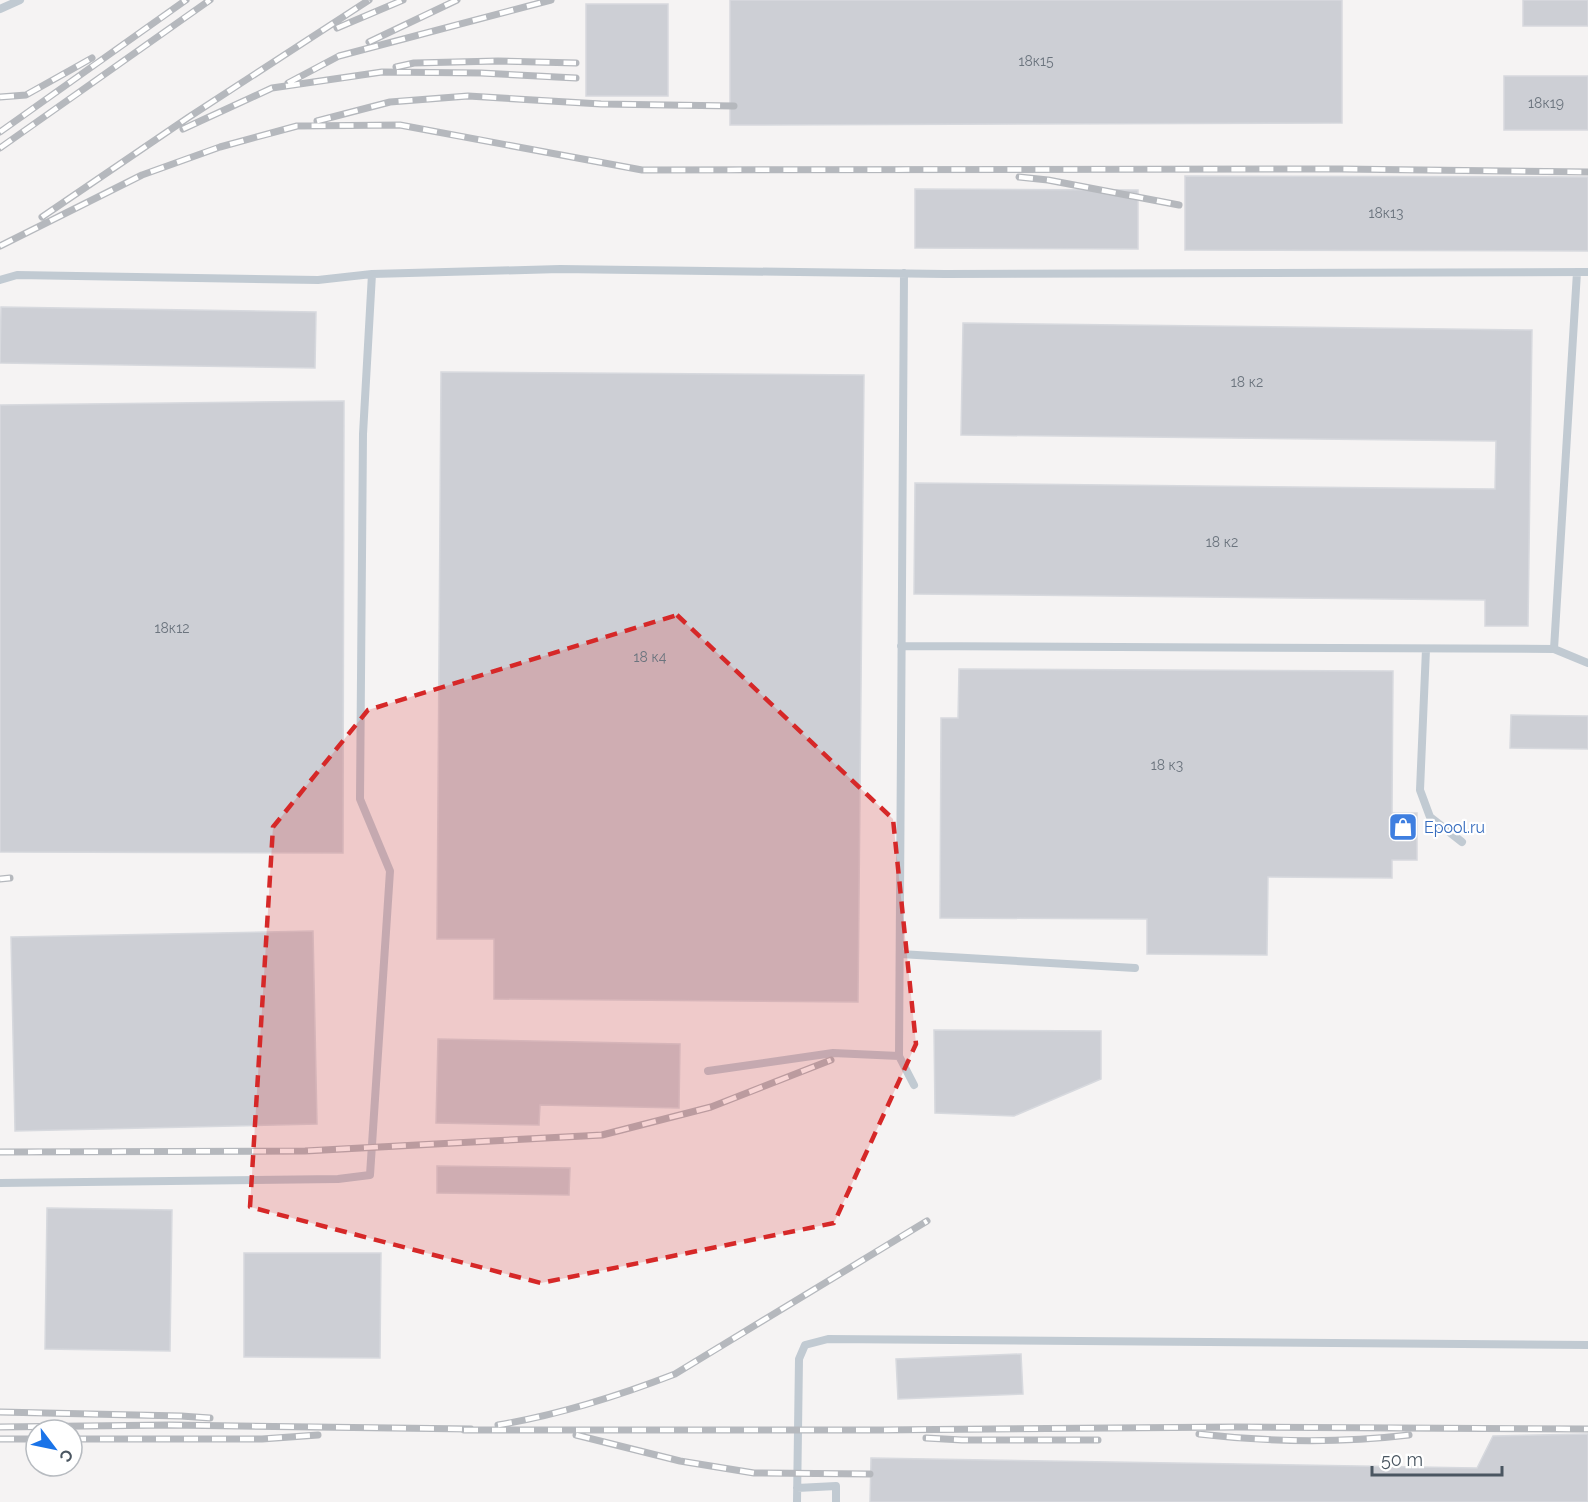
<svg xmlns="http://www.w3.org/2000/svg" width="1588" height="1502" font-family="Raleway,sans-serif">
<rect width="100%" height="100%" fill="#f5f3f3"/>
<path fill="#cdcfd5" stroke="#d7d9de" stroke-width="1.5" d="M730,0H1342V123L730,125Z
M1523,0H1588V26H1523Z
M586,4H668V96H586Z
M1504,76H1588V130H1504Z
M1185,176L1588,177V251L1185,250Z
M915,189L1138,190V249L915,248Z
M1,307L316,312L315,368L0,363Z
M963,323L1532,330L1528,626H1485V600L914,594L915,483L1495,489L1496,441L961,435Z
M441,372L864,375L858,1002L494,999V939H437Z
M344,401L343,853L0,852V405Z
M959,669L1393,671L1392,813H1417V860H1392V878L1268,877L1267,955L1147,954V919L940,918L941,718H958Z
M1511,715L1588,716V749L1510,748Z
M313,931L317,1124L15,1131L11,937Z
M934,1030L1101,1031V1079L1014,1116L935,1113Z
M438,1039L680,1044L679,1108L540,1105L539,1125L436,1123Z
M437,1166L570,1168L569,1195L437,1193Z
M47,1208L172,1210L170,1351L45,1349Z
M244,1253H381L380,1358L244,1357Z
M1021,1354L1023,1394L898,1399L896,1359Z
M1588,1434V1502H870L871,1458L1477,1468L1493,1436Z"/>
<g fill="none" stroke-linecap="round" stroke-linejoin="round">
<path stroke="#c1cad2" stroke-width="8" d="M0,9L20,0
M0,280L17,275L318,280L372,274L560,269L945,274L1588,272
M901,646L1554,649L1577,272
M1426,649L1420,790L1430,817L1462,842
M1554,649L1588,663
M900,954L1135,968
M899,1056L914,1085
M708,1071L833,1053L899,1056L904,273
M0,1183L338,1179L370,1175L390,871L360,799L363,434L372,274
M797,1488L836,1486V1502
M797,1502L799,1359L805,1345L828,1339L1588,1345"/>
<g stroke="#b5b8bd" stroke-width="7">
<path id="rail" d="M337,28L403,0
M369,42L457,0
M396,67L414,63L498,61L576,63
M288,83L339,56L551,0
M0,97L26,95L92,58
M317,121L390,102L468,96L601,104L734,106
M183,129L272,88L382,72L481,73L576,78
M0,132L186,0
M0,148L210,0
M1019,177L1048,180L1179,205
M42,217L189,117L369,0
M0,246L142,175L220,147L297,126L400,125L642,170L1341,169L1588,172
M0,879L10,878
M0,1152L305,1151L602,1135L711,1107L831,1060
M0,1412L181,1416L210,1418
M498,1425C558,1415 618,1396 675,1374L927,1221
M0,1427L169,1425L471,1429
M464,1430H881L1236,1427L1588,1429
M1199,1434C1267,1442 1341,1443 1409,1435
M576,1435L680,1461L754,1473L870,1474
M926,1438L962,1440H1098
M0,1439H36
M72,1439H262L318,1435"/>
</g>
<use href="#rail" stroke="#fff" stroke-width="4.5" stroke-dasharray="14" stroke-linecap="butt"/>
</g>
<path fill="#d62828" fill-opacity="0.2" stroke="#d62828" stroke-width="4.5" stroke-dasharray="12 8" stroke-linejoin="round" d="M677,615L893,819L916,1044L834,1223L541,1283L250,1207L273,827L368,710Z"/>
<defs>
<g id="shop-square" transform="scale(1.5)"><rect x="-9" y="-9" width="18" height="18" rx="4" fill="#3f7fe0" stroke="#fff"/><path d="M-5-2.5h2.3a2.7 3.5 0 0 1 5.4 0H5L5.5 6h-11ZM-1.5-2.5h3a1.5 2.3 0 0 0-3 0Z" fill="#fff"/></g>
</defs>
<g fill-rule="evenodd">
<use href="#shop-square" x="1403" y="827"/>
</g>
<g text-anchor="middle" dominant-baseline="central" stroke-width="4.5" stroke-linejoin="round" paint-order="stroke">
<g font-size="14" fill="#6b747e">
<text x="1036" y="61">18к15</text>
<text x="1546" y="103">18к19</text>
<text x="1386" y="213">18к13</text>
<text x="1247" y="382">18 к2</text>
<text x="1222" y="542">18 к2</text>
<text x="172" y="628">18к12</text>
<text x="650" y="657">18 к4</text>
<text x="1167" y="765">18 к3</text>
</g>
<g font-size="16" fill="#366cbe" stroke="#fff" text-anchor="start">
<text x="1424" y="827">Epool.ru</text>
</g>
</g>
<g transform="translate(54 1448) rotate(122)"><circle r="28" fill="#ffffff" stroke="#b7bbc0" stroke-width="1.5"/>
<path d="M0-4.5L10 22L0 15L-10 22Z" fill="#1a73e8"/>
<text y="-9" font-size="16" font-weight="bold" text-anchor="middle" fill="#4a5661">С</text>
</g>
<path d="M1372 1466v9h130v-9" fill="none" stroke="#4a5661" stroke-width="3"/>
<text x="1381" y="1466" font-size="18" fill="#4a5661" stroke="#ffffff" stroke-width="4.5" paint-order="stroke">50 m</text>
</svg>
